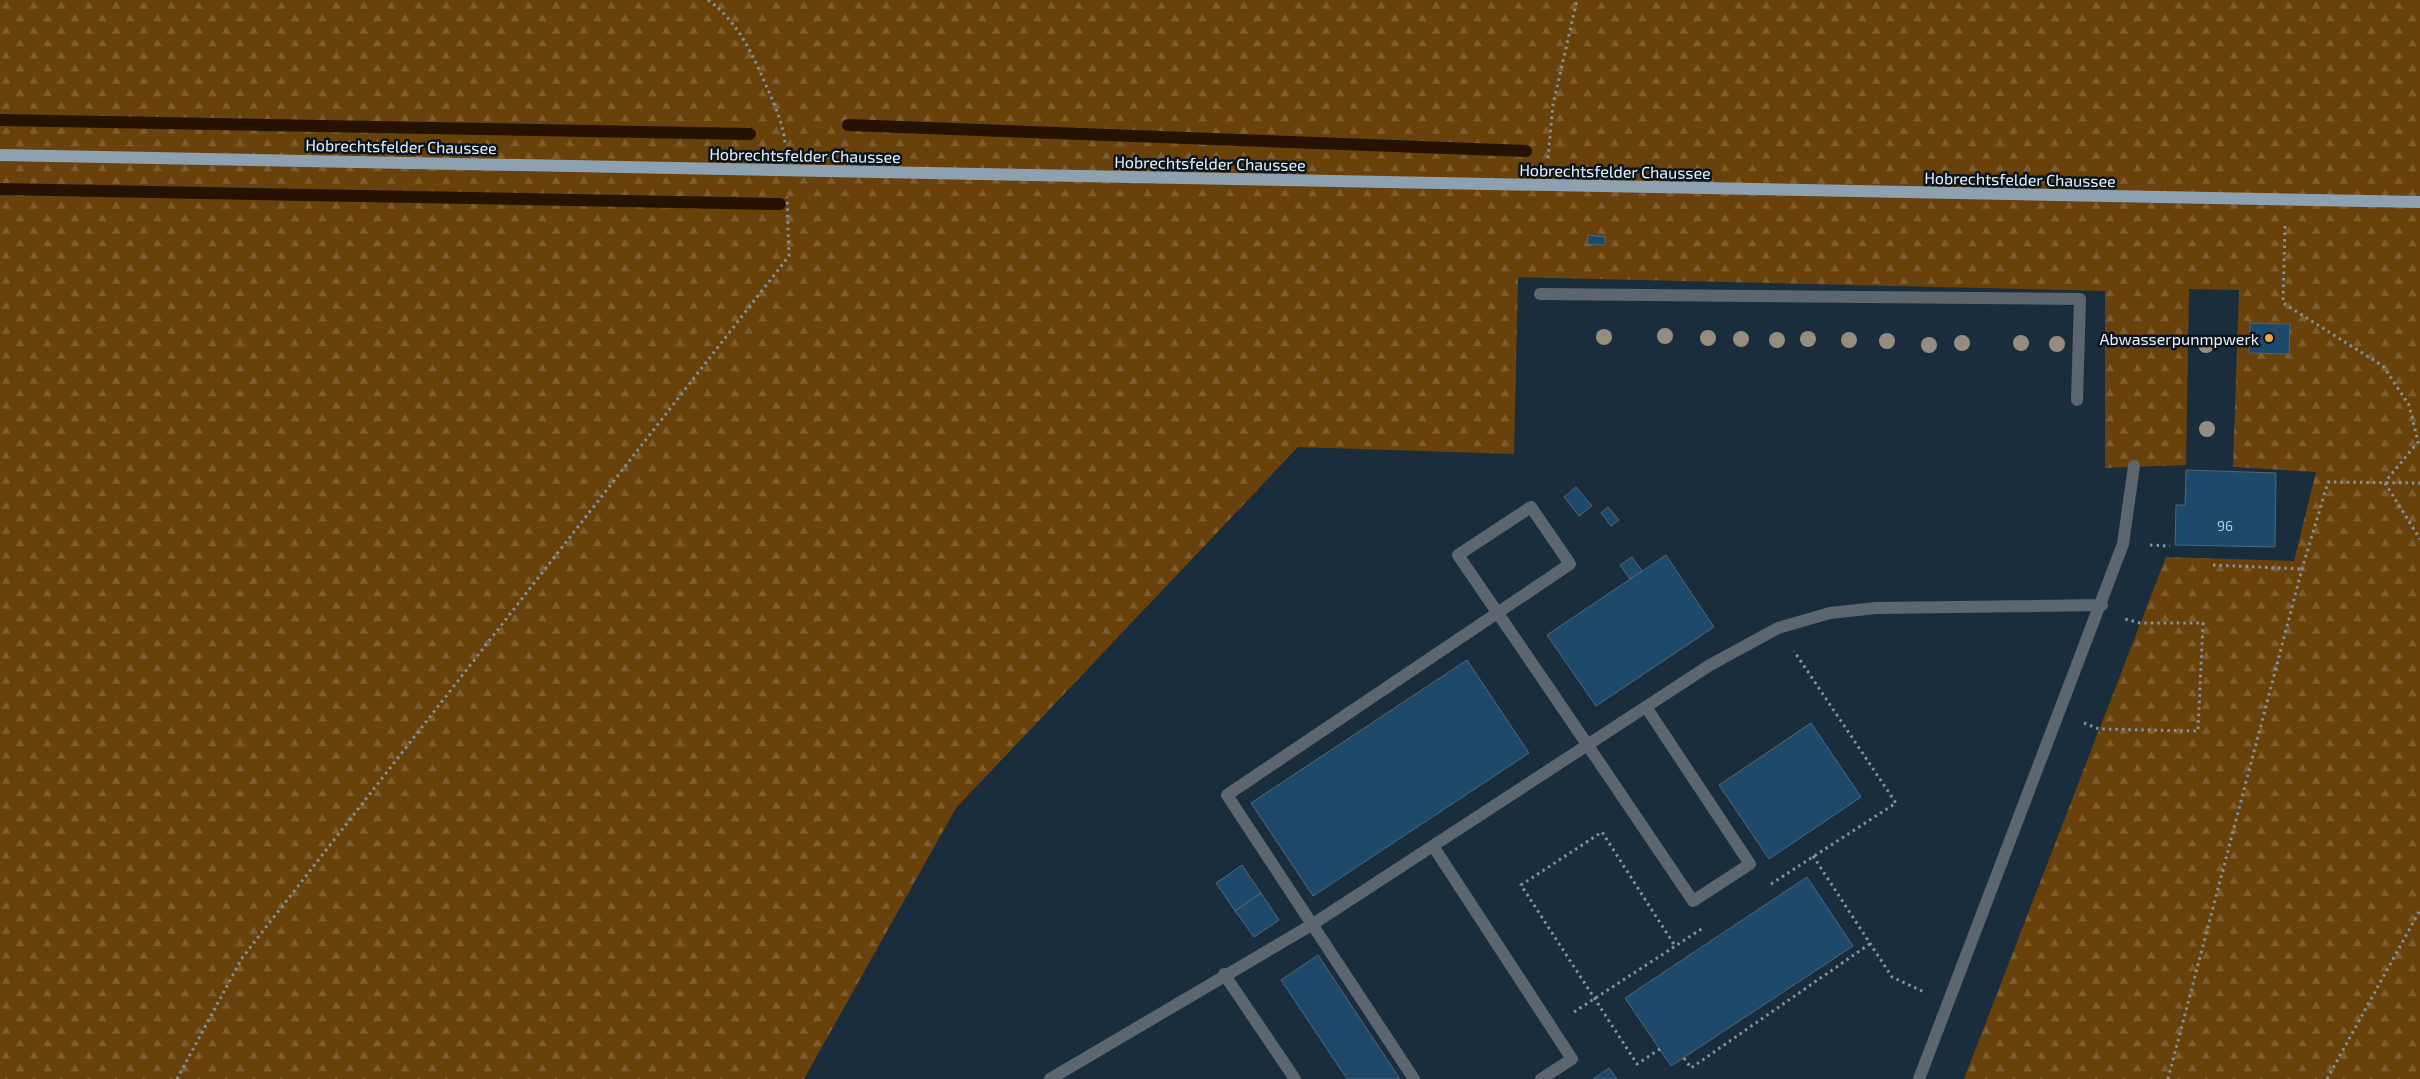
<svg xmlns="http://www.w3.org/2000/svg" width="2420" height="1079" font-family="'Exo 2',sans-serif">
<defs>
<pattern id="forest-firs" width="22" height="20" patternUnits="userSpaceOnUse" patternTransform="scale(1.25)"><rect width="22" height="20" fill="#69410b"/><path d="M5 1l3.5 6h-7zM16 11l3.5 6h-7z" fill="#7e5d30"/></pattern>
</defs>
<rect width="100%" height="100%" fill="#1a2d3c"/>
<path fill="url(#forest-firs)" d="M0,0H2420V1079H1964L2166,557L2294,561L2316,472L2233,467L2239,290L2189,289L2186,465L2105,468V291L1518,277L1514,454L1298,447L956,808L804,1079H0Z"/>
<g fill="none" stroke-linecap="round" stroke-linejoin="round">
<path stroke="#251200" stroke-width="12" d="M0,120L750,134
M848,125L1526,151
M0,189L780,204"/>
</g>
<path fill="#1d4a6a" stroke="#516677" d="M1588,235L1605,237V245L1587,244Z
M2250,323L2290,324L2289,354L2249,353Z
M2186,470L2276,473L2275,547L2175,545L2176,505H2185Z
M1576,487L1592,506L1579,516L1564,497Z
M1608,507L1619,520L1611,526L1601,513Z
M1666,555L1714,627L1596,706L1547,635Z
M1632,557L1642,571L1630,579L1620,565Z
M1467,660L1529,753L1313,896L1251,803Z
M1811,723L1861,797L1769,859L1719,785Z
M1242,865L1261,893L1235,911L1216,883Z
M1807,877L1853,946L1671,1066L1625,998Z
M1261,893L1279,920L1254,937L1235,911Z
M1318,955L1400,1079H1347L1281,980Z
M1609,1068L1617,1079H1593Z"/>
<g fill="none" stroke-linecap="round" stroke-linejoin="round">
<path stroke="#83939f" stroke-width="3" stroke-dasharray="2.5 4" stroke-linecap="butt" d="M708,0C740,23 754,58 769,92C776,109 783,124 785,143
M1548,158L1553,105L1577,0
M2285,226L2283,303L2383,366L2409,405L2418,442L2385,482
M2385,483L2420,539
M2150,545L2170,546
M2213,565L2302,569
M2084,723L2099,729L2198,731L2203,623H2140L2125,619
M1813,856L1892,977L1924,992
M1771,884L1896,803L1794,651
M1574,1012L1703,928
M1660,1049L1637,1064L1521,885L1602,832L1675,946
M1684,1058L1691,1068L1871,943
M177,1079L242,958L789,256L787,197
M2168,1079L2302,569L2328,482L2420,483
M2327,1079L2420,910"/>
<path stroke="#5d666e" stroke-width="12" d="M1540,294L2080,299L2077,400
M1433,846L1572,1059L1541,1079
M1224,974L1295,1079
M1050,1079L1313,924L1710,665L1778,628L1830,613L1876,608L2102,605
M1414,1079L1227,795L1570,564L1531,507L1458,555C1537,670 1615,785 1693,901L1750,864L1646,707
M1919,1079L2123,544L2134,466"/>
<path stroke="#8ea1b1" stroke-width="12" d="M0,155L2420,202"/>
</g>
<g fill="#978d7f">
<circle cx="1665" cy="336" r="8"/>
<circle cx="1604" cy="337" r="8"/>
<circle cx="1708" cy="338" r="8"/>
<circle cx="1741" cy="339" r="8"/>
<circle cx="1808" cy="339" r="8"/>
<circle cx="1777" cy="340" r="8"/>
<circle cx="1849" cy="340" r="8"/>
<circle cx="1887" cy="341" r="8"/>
<circle cx="1962" cy="343" r="8"/>
<circle cx="2021" cy="343" r="8"/>
<circle cx="2057" cy="344" r="8"/>
<circle cx="1929" cy="345" r="8"/>
<circle cx="2206" cy="345" r="8"/>
<circle cx="2207" cy="429" r="8"/>
</g>
<circle fill="#f3a442" stroke="#0c141b" stroke-width="2" cx="2269" cy="338" r="5"/>
<g text-anchor="middle" dominant-baseline="central" stroke-width="5" stroke-linejoin="round" paint-order="stroke">
<g font-size="14" fill="#b5cad9">
<text x="2225" y="525">96</text>
</g>
<g font-size="16" fill="#e8f4fe" stroke="#0c141b">
<text transform="translate(401 146) rotate(1)">Hobrechtsfelder Chaussee</text>
<text transform="translate(805 155) rotate(1)">Hobrechtsfelder Chaussee</text>
<text transform="translate(1210 163) rotate(1)">Hobrechtsfelder Chaussee</text>
<text transform="translate(1615 171) rotate(1)">Hobrechtsfelder Chaussee</text>
<text transform="translate(2020 179) rotate(1)">Hobrechtsfelder Chaussee</text>
</g>
<g font-size="16" fill="#e8f4fe" stroke="#0c141b" text-anchor="end">
<text x="2259" y="338">Abwasserpunmpwerk</text>
</g>
</g>
</svg>
